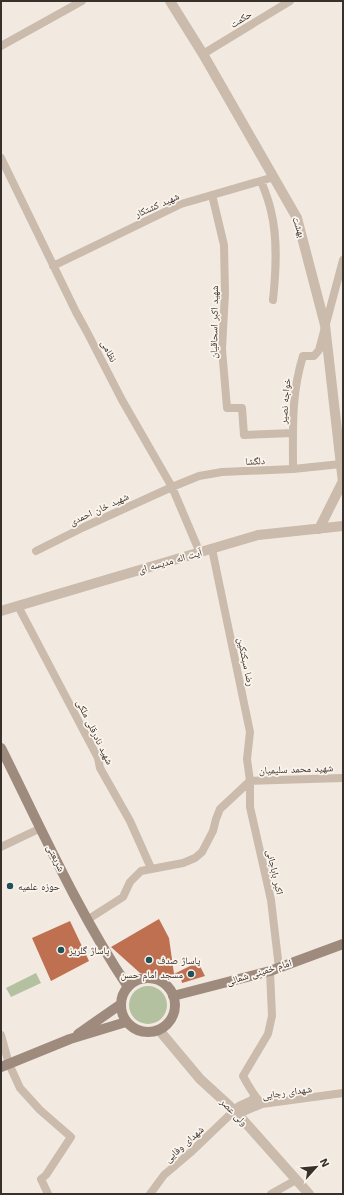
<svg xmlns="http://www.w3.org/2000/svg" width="344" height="1195" font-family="'Work Sans','Noto Naskh Arabic',sans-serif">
<rect width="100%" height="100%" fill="#f2eae0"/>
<path fill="#b4c1a0" d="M36,973L41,983L11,997L6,988Z
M129 1005a19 19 0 1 1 38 0a19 19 0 1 1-38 0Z"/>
<path fill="#bf7051" d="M159,919L169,938L174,974L198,962L205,976L182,983L181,978L140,973L111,947Z
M70,921L89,961L51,981L32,938Z"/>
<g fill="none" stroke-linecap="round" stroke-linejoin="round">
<path stroke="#cabbac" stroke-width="8" d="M1,46L82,1
M203,54L290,1
M1,158L76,312L87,332L122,400L172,487L200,553
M261,181C265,191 269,201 271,211C278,239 276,271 273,300
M212,195L224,245L225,293L222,349L227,408H242L244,435L293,433
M53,266L181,204L274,177
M293,469C293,430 291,394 303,356H314L319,350L343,260
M212,549L250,732L247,759L250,781V807L271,900L279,968
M36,551L84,527L172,487L199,476L222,472L293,469L341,464
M18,606L98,758L100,768L130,821L151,868
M250,781L343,778
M1,847L41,828
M87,920L123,897L130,882L141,871L183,863L195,858L202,852L213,831L216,819L220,809L250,781
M1,1035L9,1064L20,1088L40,1110L71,1137L46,1175L41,1179L48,1194
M262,1104C254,1096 249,1087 243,1076L268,1034L272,1016L270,971
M235,1111L243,1112L262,1104L343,1093
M150,1194L164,1175L190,1153L239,1106L252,1100L254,1096
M271,1194L296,1180"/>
<path stroke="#cabbac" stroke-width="10" d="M170,1L203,54L297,218L325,325L343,483
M319,529L343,481
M1,611L258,535L343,526
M159,1030L200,1079L235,1111L309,1194"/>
<path stroke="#9e8b7e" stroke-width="10" d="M1,748C41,828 78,912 128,987
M121 1005a27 27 0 1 1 54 0a27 27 0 1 1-54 0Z
M173,996L270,971L343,944
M78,1034L121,1004
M1,1067L70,1039L126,1022"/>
</g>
<g fill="#225258" stroke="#faf4ed" stroke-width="1.5">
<circle cx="10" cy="886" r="4"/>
<circle cx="61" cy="950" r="4"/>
<circle cx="149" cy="960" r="4"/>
<circle cx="191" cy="974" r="4"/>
</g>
<g text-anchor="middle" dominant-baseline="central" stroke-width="3.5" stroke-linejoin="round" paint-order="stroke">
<g font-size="10" fill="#38302b" stroke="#faf4ed">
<text transform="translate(241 19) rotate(-32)">حکمت</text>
<text transform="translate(157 205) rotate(-24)">شهید کشتکار</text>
<text transform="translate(299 227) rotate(72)">بهشت</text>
<text transform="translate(214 322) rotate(-89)">شهید اکبر اسحاقیان</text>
<text transform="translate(109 351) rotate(63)">نظامی</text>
<text transform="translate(285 401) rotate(-85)">خواجه نصیر</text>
<text transform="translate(255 461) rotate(-2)">دلگشا</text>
<text transform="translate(99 509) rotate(-25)">شهید خان احمدی</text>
<text transform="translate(170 561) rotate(-16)">آیت اله مدیسه ای</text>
<text transform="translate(246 662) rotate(78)">رضا سبکتکین</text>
<text transform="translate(95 732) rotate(64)">شهید نادرقلی ملکی</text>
<text transform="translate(296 769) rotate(-2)">شهید محمد سلیمیان</text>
<text transform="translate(56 858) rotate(64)">شریعتی</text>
<text transform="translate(275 872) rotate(77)">اکبر باباجانی</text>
<text transform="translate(259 972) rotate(-17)">امام خمینی شمالی</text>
<text transform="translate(287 1092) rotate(-8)">شهدای رجایی</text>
<text transform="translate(234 1112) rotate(46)">ولی عصر</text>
<text transform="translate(184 1144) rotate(-42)">شهدای وفایی</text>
</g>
<g font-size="10" fill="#38302b" stroke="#faf4ed" text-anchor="start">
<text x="18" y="886">حوزه علمیه</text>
<text x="69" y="950">پاساژ گلریز</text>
<text x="157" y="960">پاساژ صدف</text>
<text x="183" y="974" text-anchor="end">مسجد امام حسن</text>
</g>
</g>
<rect width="344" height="1195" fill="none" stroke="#38302b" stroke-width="4"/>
<g transform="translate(316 1167) rotate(63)" stroke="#faf4ed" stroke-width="3" paint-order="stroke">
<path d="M0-3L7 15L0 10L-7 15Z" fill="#38302b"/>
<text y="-6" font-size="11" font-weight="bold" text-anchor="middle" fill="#38302b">N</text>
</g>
</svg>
